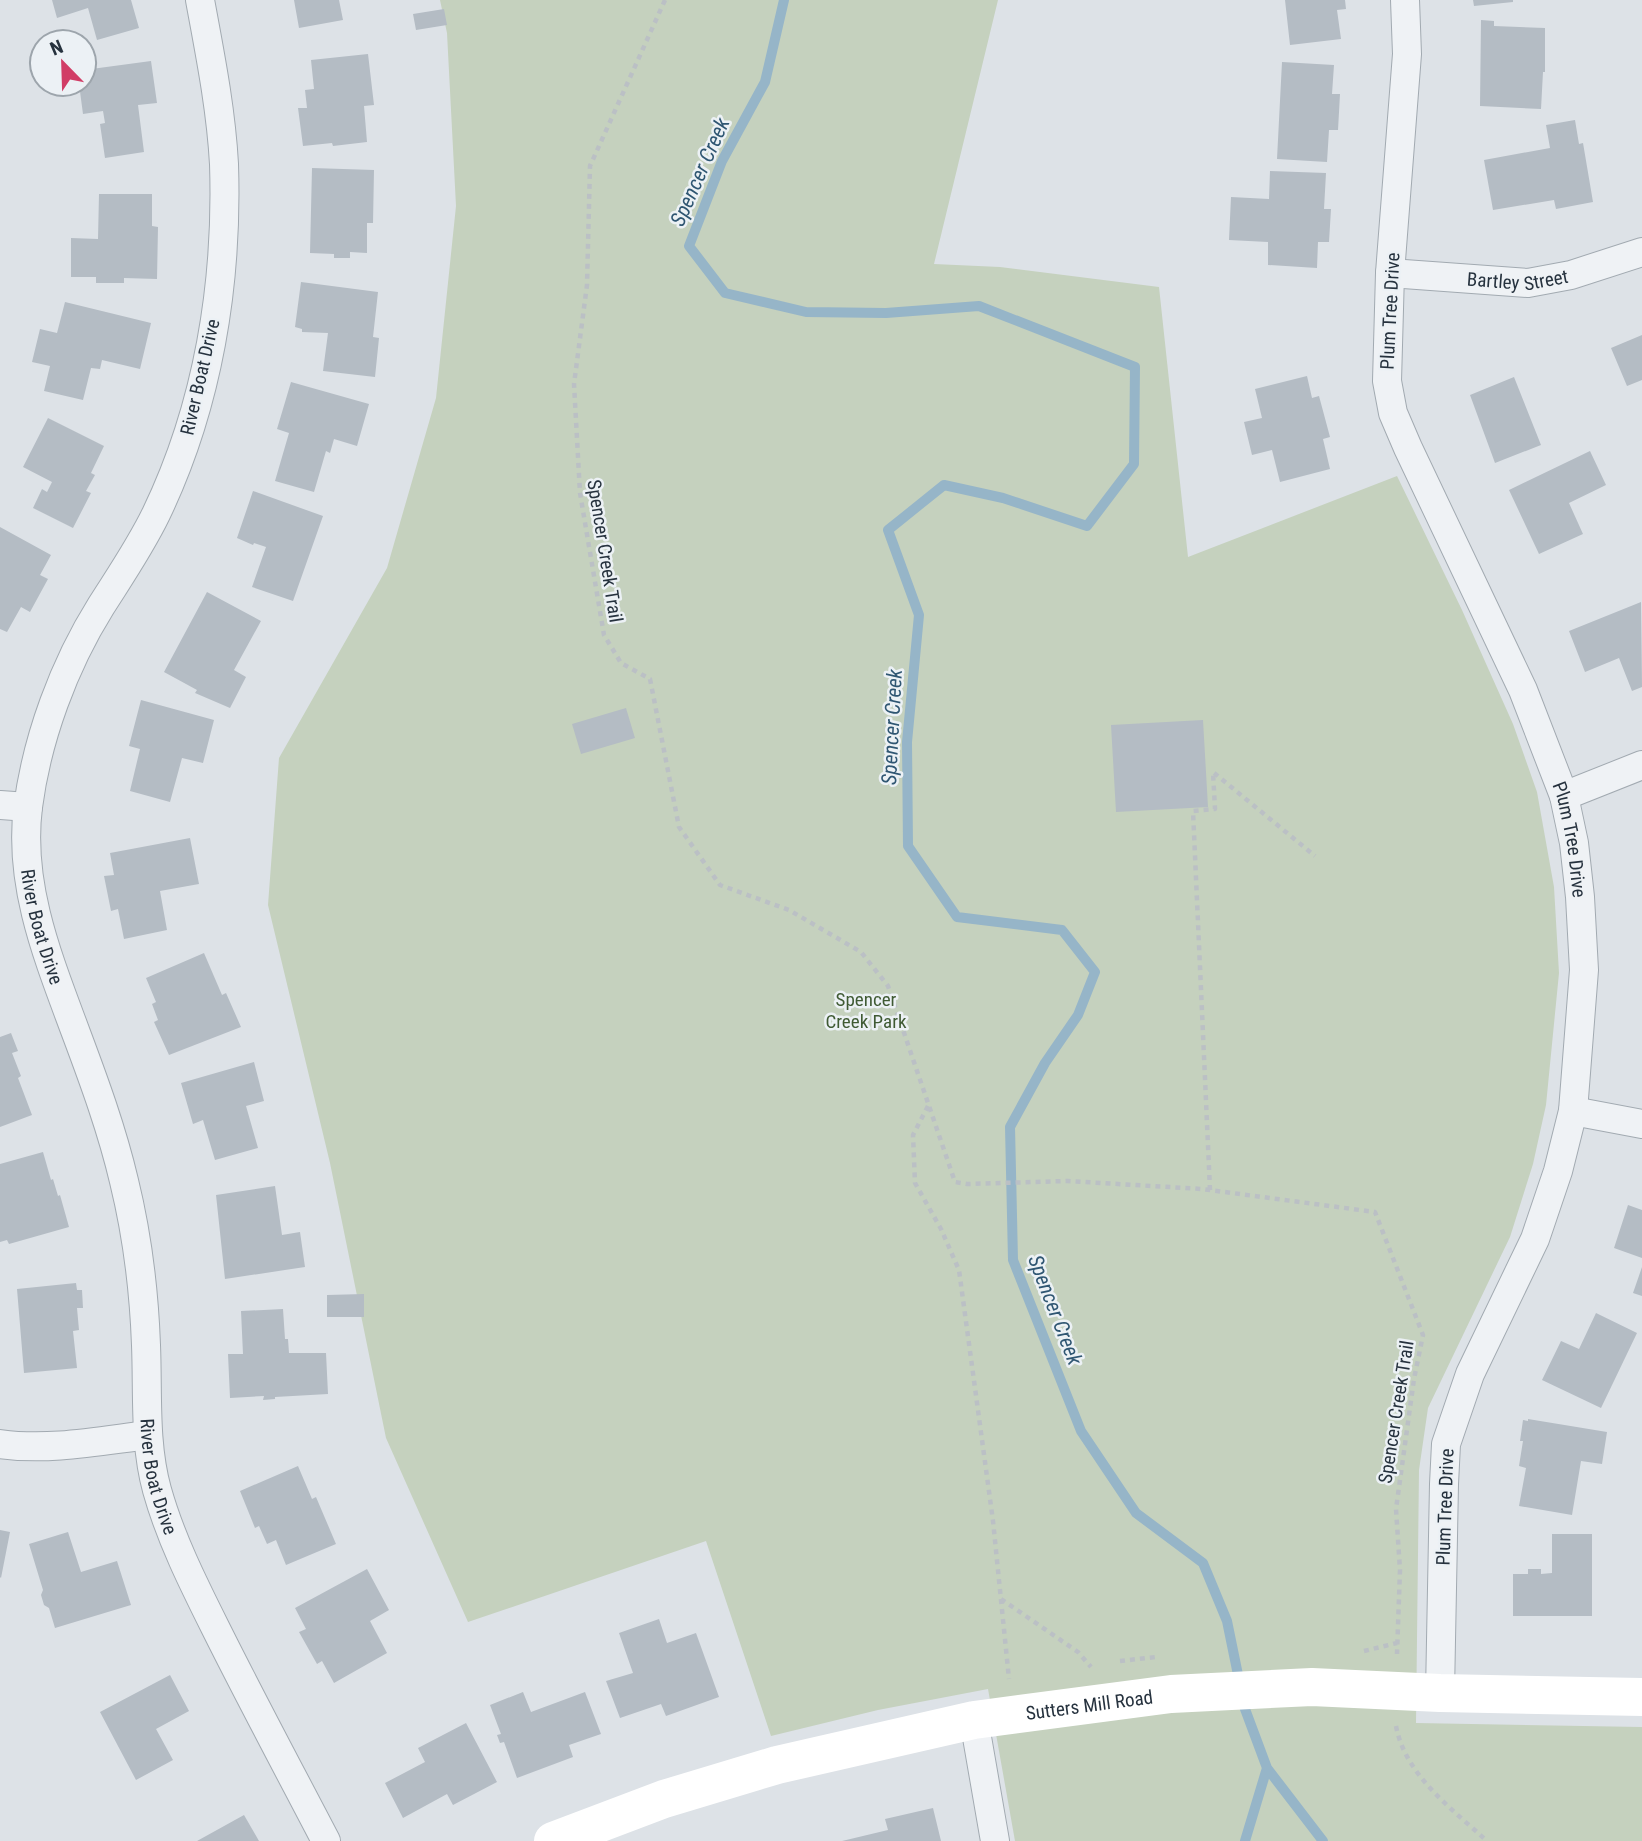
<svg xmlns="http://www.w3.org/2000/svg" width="1642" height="1841" font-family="'Roboto Condensed',sans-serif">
<rect width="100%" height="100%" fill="#dde2e7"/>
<path fill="#c5d1be" d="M440,0H998L934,264L1000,267L1159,287L1188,557L1397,476L1462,610L1513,724L1537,792L1554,887L1559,973L1546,1105L1533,1164L1510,1237L1428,1408L1419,1470L1416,1723L1642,1727V1841H1015L988,1689L878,1710L771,1736L706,1541L468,1622L386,1438L330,1163L268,905L279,758L387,568L436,398L456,206L447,33Z"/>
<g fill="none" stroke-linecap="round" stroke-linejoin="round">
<path stroke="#96b5c8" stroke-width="10" d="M784,0L765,82L722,161L689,246L725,293L806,312L886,313L979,306L1135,367L1134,464L1087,526L1003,498L944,485L888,530L919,615L907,742L908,846L957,917L1062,930L1095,972L1078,1015L1045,1063L1010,1127L1013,1260L1081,1431L1136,1513L1203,1563L1227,1621L1245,1709L1267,1768L1323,1841
M1245,1841L1267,1768"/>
</g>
<path fill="#b4bcc4" d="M52,0H131L139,28L97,40L88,8L57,18Z
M294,0H339L343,20L299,28Z
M1285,0H1345L1346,9L1337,10L1341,39L1290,45Z
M1473,0H1513V2L1474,6Z
M444,9L447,25L416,30L413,14Z
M1481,20L1494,21V26L1545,28V72H1543L1541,109L1480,106Z
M368,54L374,105L364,106L367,142L333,146L332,143L303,146L298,108H307L305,90L314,89L311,60Z
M151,61L157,103L138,105L144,152L105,158L100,124L105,123L103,111L83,114L79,84H84V70Z
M1282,62L1334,65L1332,94H1340L1338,130H1329L1327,162L1277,159Z
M1575,120L1579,144L1583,143L1593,202L1556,209L1554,200L1493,210L1484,160L1550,148L1546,125Z
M312,168L374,170L373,223H367V253L350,252V258H334V254L310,253Z
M1270,171L1326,173L1324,209H1331L1329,242H1318L1317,268L1268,265V242L1229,240L1231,197L1269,199Z
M99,194H152V226L158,227L157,279L124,278V283H96V277H71V238L98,239Z
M301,282L378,292L373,337L379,338L375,377L323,371L328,333L302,332V329L295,327Z
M65,302L151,323L140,369L102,360L100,369L91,368L83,400L44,391L50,366L32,362L40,329L57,333Z
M1642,335V380L1627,386L1611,348Z
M1307,376L1312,398L1319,396L1330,437L1323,439L1330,469L1280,482L1272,450L1252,455L1244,422L1262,418L1255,389Z
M1514,377L1541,445L1495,463L1470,395Z
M291,382L369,404L357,446L334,439L330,453L326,451L314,492L275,481L289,433L277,429Z
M48,418L104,446L91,473L95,475L86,491L91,493L73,528L33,508L42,489L47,492L52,482L23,467Z
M1590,451L1606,485L1569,503L1583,534L1539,554L1509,490Z
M253,491L323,516L293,601L252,587L266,547L254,543L253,545L237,538Z
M0,527L51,555L40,575L48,579L30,612L21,607L7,632L0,629Z
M207,592L261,621L234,670L246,677L230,708L195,693L197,690L164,672Z
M1641,602L1642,687L1632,691L1619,658L1585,672L1569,631Z
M141,700L214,720L203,763L182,758L170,802L130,791L140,749L129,746Z
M626,708L635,738L581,754L572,724Z
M1203,720L1208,807L1116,812L1111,725Z
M190,838L199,884L160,891L167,930L124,939L118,909L111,911L104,876L114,875L110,853Z
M204,953L222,995L226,993L241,1027L169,1055L154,1022L158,1020L152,1004L156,1002L146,978Z
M11,1033L18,1051L12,1053L21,1076L18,1078L32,1115L0,1127V1037Z
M254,1062L264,1101L246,1106L258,1148L215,1160L203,1120L193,1124L181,1083Z
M43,1152L51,1180L53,1179L58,1196L60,1195L69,1227L9,1244L7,1240L0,1242V1164Z
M275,1186L282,1235L300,1232L305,1267L225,1279L216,1195Z
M1628,1205L1642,1210V1258L1614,1248Z
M1642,1267V1296L1633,1293Z
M76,1283L77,1290H82L83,1308H77L79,1330L73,1331L77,1368L24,1373L17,1289Z
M364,1294V1317H327V1295Z
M283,1309L285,1339H288L289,1353H326L328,1394L275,1397V1399L263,1400L264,1396L230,1398L228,1354H243L241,1311Z
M1596,1313L1637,1333L1601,1408L1542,1380L1561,1341L1579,1349Z
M1528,1419L1607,1432L1602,1464L1581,1461L1572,1515L1519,1506L1526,1468L1519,1466L1523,1441H1520L1523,1420L1528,1421Z
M298,1466L312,1499L316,1497L336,1544L286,1565L276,1540L267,1544L259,1526L255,1528L240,1491Z
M0,1530L10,1532L1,1578L0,1577Z
M68,1532L81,1572L117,1561L131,1605L55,1628L49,1608L44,1605L41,1595L43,1590L29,1544Z
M1552,1534H1592V1616H1513V1574H1528V1569H1541V1574L1552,1573Z
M367,1569L389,1610L370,1621L387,1653L334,1683L322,1661L317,1664L299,1632L306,1629L295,1608Z
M659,1619L667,1643L696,1633L719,1697L666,1716L661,1704L620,1718L606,1681L633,1673L619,1633Z
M170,1675L189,1711L156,1729L173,1760L136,1780L100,1712Z
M523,1692L531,1712L585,1692L601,1734L569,1745L573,1757L517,1778L504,1742L500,1743L497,1735L501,1734L490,1705Z
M466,1723L497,1782L453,1805L447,1794L403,1818L385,1783L425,1762L418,1748Z
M933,1808L941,1841H842L888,1830L885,1819Z
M244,1815L259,1841H197Z"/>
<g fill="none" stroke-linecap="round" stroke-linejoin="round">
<g stroke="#a2aab1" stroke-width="30">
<g id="street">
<path id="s1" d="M200,0C210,54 221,109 224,164C228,284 208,406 156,514C140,547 120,576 101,606C64,665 37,738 28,807C18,886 49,960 76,1033C94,1081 112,1130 124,1181C137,1234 144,1290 146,1345C148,1393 144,1443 157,1490C171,1540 195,1587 218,1633C253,1703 290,1772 326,1841"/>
<path id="s2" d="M1405,0L1407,54L1390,273L1387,381L1393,413L1408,448L1523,690L1564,796L1574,843L1580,897L1584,970L1573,1111L1558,1171L1535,1239L1470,1374L1446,1444L1444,1484L1440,1693"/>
<path id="s3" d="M1390,273L1528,283L1571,275L1642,252"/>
<path d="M1564,796L1642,765"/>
<path d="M0,805L28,807"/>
<path d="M1573,1111L1642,1124"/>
<path d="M0,1444C49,1451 99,1441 148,1435"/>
<path d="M974,1720L995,1841"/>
</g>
</g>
<path stroke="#bbc0c5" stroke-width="4.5" stroke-dasharray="5 5" stroke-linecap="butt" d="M665,0L590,166L587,285L574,384L580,493L604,635L621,663L650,679L679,827L720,885L789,910L861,952L888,986L955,1182L967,1184L1068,1181L1202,1189L1375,1212L1423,1335L1414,1379L1396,1509L1400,1570L1397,1654
M928,1106L913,1135L915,1183L941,1229L959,1270L993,1521L1009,1679
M1210,1190L1193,811L1215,809L1213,772L1315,856
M1001,1599L1078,1652L1091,1667
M1364,1651L1397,1643
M1120,1661L1156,1657
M1396,1726C1405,1775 1452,1809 1487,1841"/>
<use href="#street" stroke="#eff2f5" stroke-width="28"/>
<path stroke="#fff" stroke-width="38" id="s4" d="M553,1841L664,1799L777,1765L974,1720L1171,1694L1312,1687L1440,1693L1642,1697"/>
</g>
<g text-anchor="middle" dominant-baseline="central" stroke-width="5" stroke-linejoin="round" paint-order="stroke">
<g font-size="19" fill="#26323e" stroke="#ecf1f5">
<text stroke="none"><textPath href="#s3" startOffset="128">Bartley Street</textPath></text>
<text transform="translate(1390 311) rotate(-87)">Plum Tree Drive</text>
<text transform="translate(200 377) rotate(-77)">River Boat Drive</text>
<text transform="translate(605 551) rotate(81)">Spencer Creek Trail</text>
<text stroke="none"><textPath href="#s2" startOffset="878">Plum Tree Drive</textPath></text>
<text stroke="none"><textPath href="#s1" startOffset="970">River Boat Drive</textPath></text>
<text transform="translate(1396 1412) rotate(-81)">Spencer Creek Trail</text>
<text stroke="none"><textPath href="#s1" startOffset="1536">River Boat Drive</textPath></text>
<text transform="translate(1445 1507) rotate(-88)">Plum Tree Drive</text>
<text stroke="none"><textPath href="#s4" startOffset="555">Sutters Mill Road</textPath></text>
</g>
<g font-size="19" fill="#3f5a33" stroke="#ecf1f5">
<text x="866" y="999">Spencer<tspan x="866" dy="22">Creek Park</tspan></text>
</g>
<g font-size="21" font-style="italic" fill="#2f5672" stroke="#ecf1f5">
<text transform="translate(700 172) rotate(-66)">Spencer Creek</text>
<text transform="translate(892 727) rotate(-87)">Spencer Creek</text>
<text transform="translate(1055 1310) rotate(69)">Spencer Creek</text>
</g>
</g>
<g transform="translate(63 63) rotate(337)"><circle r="33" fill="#ecf1f5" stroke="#9da5ac" stroke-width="2"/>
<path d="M0-5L12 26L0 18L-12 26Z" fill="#d13d66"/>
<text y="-10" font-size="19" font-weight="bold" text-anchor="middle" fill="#26323e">N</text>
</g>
</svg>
